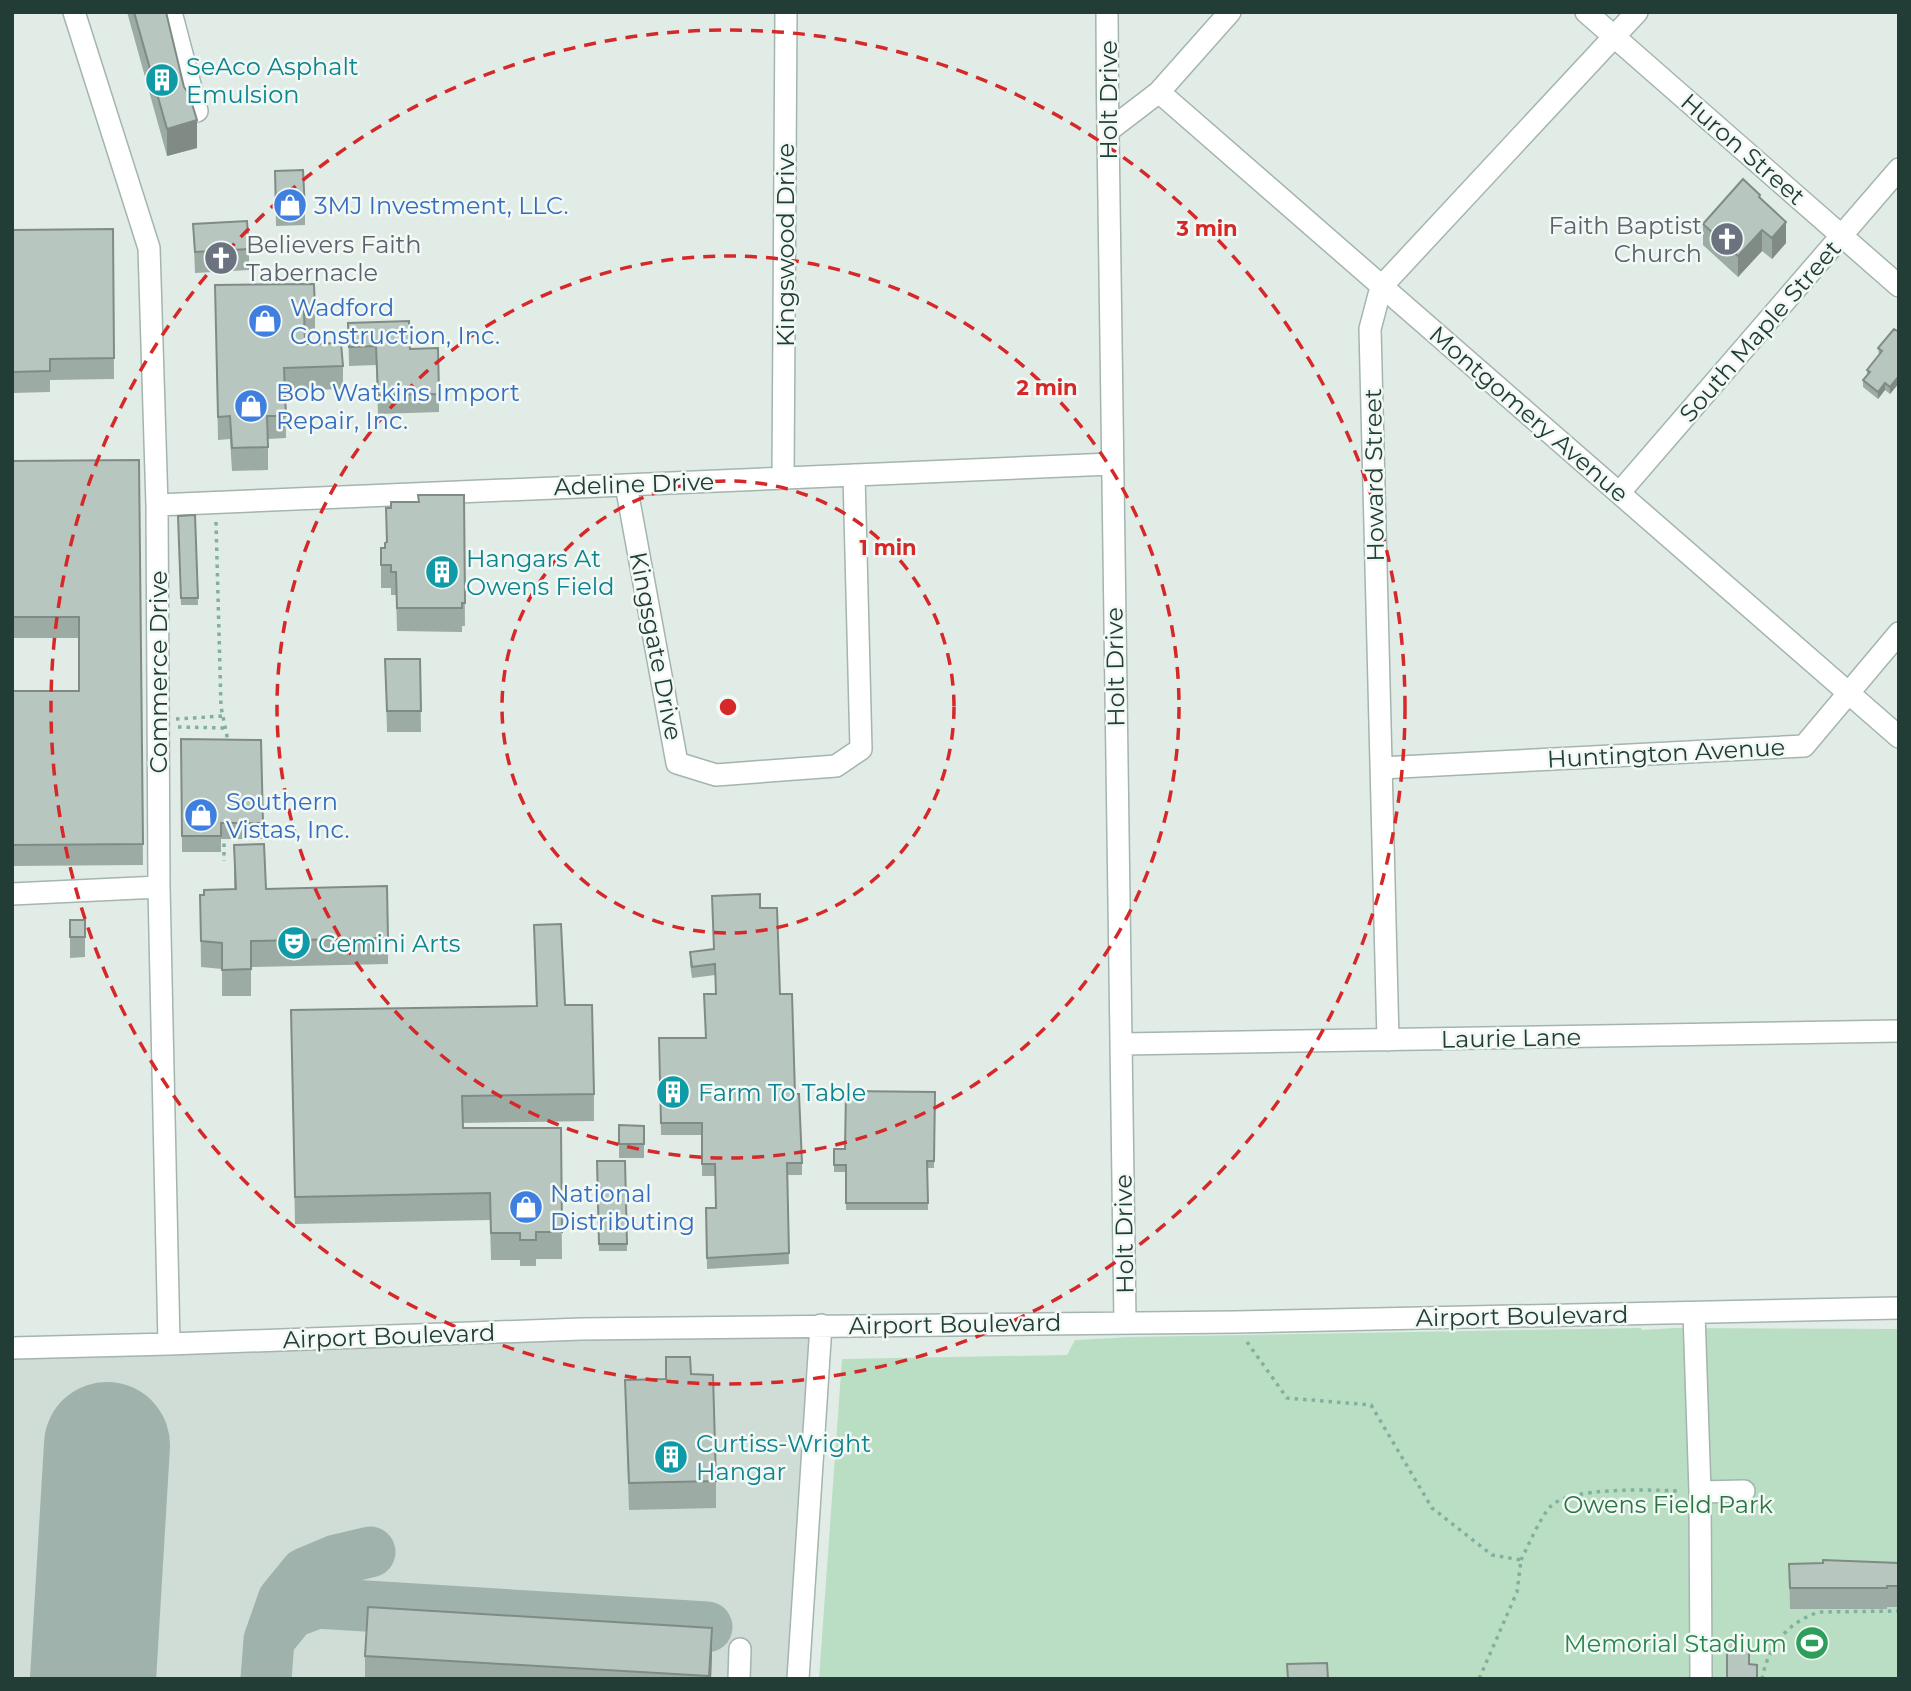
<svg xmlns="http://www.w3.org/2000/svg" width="1911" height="1691" font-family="Montserrat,sans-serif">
<rect width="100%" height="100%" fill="#e2ece7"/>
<path fill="#d0dcd6" d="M821,1325L798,1679H12V1348Z"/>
<path fill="#badec3" d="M1641,1328L1642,1330L1675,1328L1899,1329V1679H819L842,1359L1067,1355L1075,1340L1131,1337Z"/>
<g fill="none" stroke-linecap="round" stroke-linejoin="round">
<path stroke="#9fb2ac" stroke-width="51" d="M269,1640L291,1613L317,1603L707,1627
M266,1679L269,1640L283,1600L305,1573L336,1560L370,1552"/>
<path stroke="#9fb2ac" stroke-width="126" d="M93,1679L107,1445"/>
<g stroke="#a4b4ae" stroke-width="24">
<path id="minor" d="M74,12L149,248L157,505L159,887L169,1344
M171,12L197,111
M1107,12C1109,449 1121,886 1125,1322
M1586,12L1899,286
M1159,92L1899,737
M1108,131L1159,92L1230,12
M783,478L786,12
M626,485L677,763L716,775L836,766L861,749L854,475
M1620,492L1899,169
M157,505L1111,464
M1381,768L1804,746L1899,633
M12,894L159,887
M1388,1040L1370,329L1381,287L1637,12
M1123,1044L1899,1031
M1694,1313L1700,1492L1701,1679
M12,1348L169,1344L581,1329L1235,1322L1899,1308
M1700,1492L1744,1491
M739,1679L740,1649
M798,1679L821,1325"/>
</g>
<path stroke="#81b0a0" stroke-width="3.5" stroke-dasharray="3.5 5" stroke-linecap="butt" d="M216,522L221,707L228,741
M176,719L223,716
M178,727L225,728
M224,835V861
M1247,1342L1287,1398L1371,1405L1432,1508L1492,1555L1521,1560L1517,1592L1479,1679
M1521,1560C1528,1546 1540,1518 1550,1507C1569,1486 1652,1490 1680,1491
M1762,1679C1768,1646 1788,1622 1819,1612L1899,1611"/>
<use href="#minor" stroke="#fff" stroke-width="21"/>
</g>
<path fill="#9daba5" d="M127,12H166L197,148L167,156Z
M275,171L305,211V225L276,226Z
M1760,199L1786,243L1772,259L1762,251L1738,277L1703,245V224Z
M193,224L249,249V270L195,273Z
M113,229L114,379L50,380V392L12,393V230Z
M215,285L315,310V333L304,334L305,344L343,366V389L285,391L286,438L268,439V470L232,471L230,439L218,440Z
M348,323L410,349L439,394V412L378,414L376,365L349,366Z
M1899,332V383L1890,394L1885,390L1878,399L1863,387V380L1867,375V370L1879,355L1878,348Z
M139,460L143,865L12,866V691H79V638H12V461Z
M464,495L465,626H462V632L397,631L396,595H391V588H381V548H385L386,542V508Z
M195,515L198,605H181L178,516Z
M385,659H420L421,732H387Z
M181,739L261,740L263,839H221V852H182Z
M234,845L266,889L388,938V964L251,967V996H222V969L201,967L200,895L234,890Z
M760,908L780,994L795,1094L802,1163V1175H787L789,1264L707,1269L706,1208H716L715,1176H702V1135H661L659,1038H706L704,994H715V975L692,978L690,964V952L714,949Z
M70,920H85V957L70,958Z
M534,925L565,1005L594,1094V1121L463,1123V1128H561L562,1259H536V1266H520V1260H491L490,1220L295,1224L291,1010L536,1006Z
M935,1092L934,1168H927L928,1210H846V1172H834V1149H845Z
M619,1125L644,1126V1158H619Z
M597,1161H625L627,1251H599Z
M691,1374L716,1481V1508L629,1510L625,1380L666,1379Z
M1899,1563V1607H1887V1609H1790L1789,1564Z
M712,1655L711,1679H365V1656Z"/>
<path fill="#808b86" d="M197,120V148L167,156V129Z
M1786,222V243L1772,259V238Z
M1762,230V251L1738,277V256Z
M1899,376V383L1890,394V387Z
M1885,383V390L1878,399V392Z
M712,1628V1655L711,1679H709Z"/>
<path fill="#b7c7c0" stroke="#808b86" stroke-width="2" d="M134,12H166L184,87L189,94L197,120L167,129Z
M303,170L305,211L276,212L275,171Z
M1743,179L1760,195L1759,197L1786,222L1772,238L1762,230L1738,256L1703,224Z
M247,221L249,249L195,252L193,224Z
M113,229L114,358L50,359V371L12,372V230Z
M314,284L315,310L304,311L305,344L341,343L343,366L284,368L286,416H267L268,447L232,448L230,416L218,417L215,285Z
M409,321L410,349L438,348L439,394L378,395L376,346L349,347L348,323Z
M1894,329L1899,332V376L1890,387L1885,383L1878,392L1863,380L1870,372L1867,370L1882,351L1878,348Z
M139,460L143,844L12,845V691H79V617H12V461Z
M418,495H464L465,603H462V608H397L396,572H391V565H381V548H385V543L387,542L386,508H391V502H419Z
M195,515L198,598H181L178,516Z
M385,659H420L421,711H387Z
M181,739L261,740L263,823H221V836H182Z
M264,844L266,889L387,886L388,938L251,941V969L222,970V943L201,941L200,895H204V890L236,889L234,845Z
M760,894V908H777L780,994H792L795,1094H799L802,1163H787L789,1253L707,1258L706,1208H716L715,1164H702V1123H661L659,1038H706L704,994H716L715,964L692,967L690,952L714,949L712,896Z
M70,920H85V937H70Z
M561,924L565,1005H592L594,1094L462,1096L463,1128H561L562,1232H536V1240H520V1233H491L490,1193L295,1197L291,1010L537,1006L534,925Z
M846,1091L935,1092L934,1161H927L928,1203H846V1165H834V1149H845Z
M619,1125L644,1126V1144H619Z
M597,1161H625L627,1244H599Z
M666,1357H690L691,1374L713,1375L716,1481L629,1483L625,1380L666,1379Z
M1823,1560L1899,1563V1586H1887V1588H1790L1789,1564L1823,1563Z
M368,1607L712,1628L709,1676L365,1656Z
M1727,1642H1747L1749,1644V1664L1757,1665V1679H1727Z
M1327,1663L1328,1679H1288L1287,1664Z"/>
<g fill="none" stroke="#d62828" stroke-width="3.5" stroke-dasharray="12 9">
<circle cx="728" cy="707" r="226"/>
<circle cx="728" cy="707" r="451"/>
<circle cx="728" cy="707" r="677"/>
</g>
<defs>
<g id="building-disc" transform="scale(1.75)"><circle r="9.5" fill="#0f9aa8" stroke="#f2f9f5"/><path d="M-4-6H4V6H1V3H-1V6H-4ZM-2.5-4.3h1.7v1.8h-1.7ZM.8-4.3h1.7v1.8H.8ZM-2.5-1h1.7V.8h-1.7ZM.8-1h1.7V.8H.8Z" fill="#fff"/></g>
<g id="shop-disc" transform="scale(1.75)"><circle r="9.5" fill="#3f7fe0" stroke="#f2f9f5"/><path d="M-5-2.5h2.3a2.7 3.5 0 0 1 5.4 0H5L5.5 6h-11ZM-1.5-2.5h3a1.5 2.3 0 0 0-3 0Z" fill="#fff"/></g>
<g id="church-disc" transform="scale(1.75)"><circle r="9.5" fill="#6b7280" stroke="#f2f9f5"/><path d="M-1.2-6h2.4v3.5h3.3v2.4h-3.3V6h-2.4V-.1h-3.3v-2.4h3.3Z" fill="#fff"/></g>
<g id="theatre-disc" transform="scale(1.75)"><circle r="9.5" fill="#0f9aa8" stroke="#f2f9f5"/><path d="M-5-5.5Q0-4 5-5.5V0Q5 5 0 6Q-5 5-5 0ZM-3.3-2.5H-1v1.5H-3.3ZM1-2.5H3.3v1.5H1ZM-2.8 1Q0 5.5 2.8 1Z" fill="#fff"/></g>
<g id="stadium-disc" transform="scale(1.75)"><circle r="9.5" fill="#2e9e5b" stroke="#f2f9f5"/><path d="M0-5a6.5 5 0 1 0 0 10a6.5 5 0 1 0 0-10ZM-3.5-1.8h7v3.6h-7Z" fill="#fff"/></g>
</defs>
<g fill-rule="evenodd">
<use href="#building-disc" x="162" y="80"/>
<use href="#shop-disc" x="290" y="205"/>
<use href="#church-disc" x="1727" y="239"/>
<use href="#church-disc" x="221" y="258"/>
<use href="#shop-disc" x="265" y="321"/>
<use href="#shop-disc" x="251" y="406"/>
<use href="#building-disc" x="442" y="572"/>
<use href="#shop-disc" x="201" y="815"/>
<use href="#theatre-disc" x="294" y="943"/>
<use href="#building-disc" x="673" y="1092"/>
<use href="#shop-disc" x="526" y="1207"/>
<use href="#building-disc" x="671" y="1457"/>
<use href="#stadium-disc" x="1812" y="1643"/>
</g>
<g text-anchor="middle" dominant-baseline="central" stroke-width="5" stroke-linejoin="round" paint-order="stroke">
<g font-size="24" fill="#0d838f" stroke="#f2f9f5" text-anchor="start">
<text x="186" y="66">SeAco Asphalt<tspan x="186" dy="28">Emulsion</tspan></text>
<text x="466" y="558">Hangars At<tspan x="466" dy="28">Owens Field</tspan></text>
<text x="318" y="943">Gemini Arts</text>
<text x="698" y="1092">Farm To Table</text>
<text x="696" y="1443">Curtiss-Wright<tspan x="696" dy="28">Hangar</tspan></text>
</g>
<g font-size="24" fill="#213d35" stroke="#f2f9f5">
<text transform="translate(1108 100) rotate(-90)">Holt Drive</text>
<text transform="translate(1743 149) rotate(41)">Huron Street</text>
<text transform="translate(785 245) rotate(-90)">Kingswood Drive</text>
<text transform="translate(1760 331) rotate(-49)">South Maple Street</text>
<text transform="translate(1529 414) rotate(41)">Montgomery Avenue</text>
<text transform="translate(1374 475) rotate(-91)">Howard Street</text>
<text transform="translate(634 484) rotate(-2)">Adeline Drive</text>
<text transform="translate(656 646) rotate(79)">Kingsgate Drive</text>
<text transform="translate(1115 667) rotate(-91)">Holt Drive</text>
<text transform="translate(158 672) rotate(-90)">Commerce Drive</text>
<text transform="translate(1666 753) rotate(-3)">Huntington Avenue</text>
<text transform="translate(1511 1038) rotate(-1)">Laurie Lane</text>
<text transform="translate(1124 1234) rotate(-91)">Holt Drive</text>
<text transform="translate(1522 1316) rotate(-1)">Airport Boulevard</text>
<text transform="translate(955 1324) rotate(-1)">Airport Boulevard</text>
<text transform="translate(389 1336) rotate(-2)">Airport Boulevard</text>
</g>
<g font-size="24" fill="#366cbe" stroke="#f2f9f5" text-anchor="start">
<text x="314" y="205">3MJ Investment, LLC.</text>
<text x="290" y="307">Wadford<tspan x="290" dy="28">Construction, Inc.</tspan></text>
<text x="276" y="392">Bob Watkins Import<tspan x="276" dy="28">Repair, Inc.</tspan></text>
<text x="226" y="801">Southern<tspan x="226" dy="28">Vistas, Inc.</tspan></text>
<text x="550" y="1193">National<tspan x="550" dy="28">Distributing</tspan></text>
</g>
<g font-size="24" fill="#5b616d" stroke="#f2f9f5" text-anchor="end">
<text x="1702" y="225">Faith Baptist<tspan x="1702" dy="28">Church</tspan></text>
<text x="246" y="244" text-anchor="start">Believers Faith<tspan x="246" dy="28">Tabernacle</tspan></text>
</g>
<g font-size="24" fill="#2b7545" stroke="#f2f9f5">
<text x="1668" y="1504">Owens Field Park</text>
</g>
<g font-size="24" fill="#27864d" stroke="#f2f9f5" text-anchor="end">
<text x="1787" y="1643">Memorial Stadium</text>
</g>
</g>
<circle cx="728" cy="707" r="10" fill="#d62828" stroke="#f2f9f5" stroke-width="3.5"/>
<g font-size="21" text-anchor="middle" font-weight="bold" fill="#d62828" stroke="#f2f9f5" stroke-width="5" stroke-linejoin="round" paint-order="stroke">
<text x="1207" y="236">3 min</text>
<text x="1047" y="395">2 min</text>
<text x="888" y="555">1 min</text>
</g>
<rect width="1911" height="1691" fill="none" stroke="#213d35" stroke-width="28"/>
</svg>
